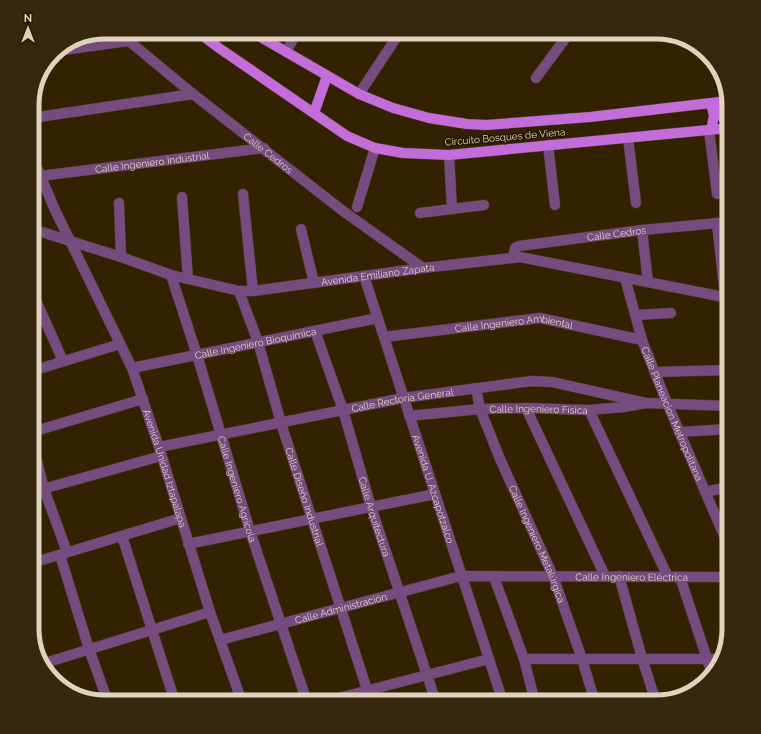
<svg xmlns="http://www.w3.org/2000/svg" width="761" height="734" font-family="Raleway,sans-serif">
<rect width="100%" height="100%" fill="#332202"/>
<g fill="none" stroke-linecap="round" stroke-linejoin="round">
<g stroke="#4f3e20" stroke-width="11">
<g id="minor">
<path id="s1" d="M118,32L193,94L343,211L423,268"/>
<path d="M456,32L469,34L471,32"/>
<path d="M56,51L128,41"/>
<path d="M286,52L297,32"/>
<path d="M536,78L570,32"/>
<path d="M359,94L400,32"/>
<path d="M32,118L193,94"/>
<path d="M709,130L717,194"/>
<path d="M628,138L636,203"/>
<path d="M548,145L555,205"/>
<path d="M449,155L452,209"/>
<path id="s2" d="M32,156L55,210L132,368L159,447L210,612L242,702"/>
<path id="s3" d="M40,176L264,148"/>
<path d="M243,194L253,291"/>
<path d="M182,197L188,279"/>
<path d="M119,203L121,257"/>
<path d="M357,207L375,148"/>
<path d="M420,213L484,205"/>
<path d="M717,223L725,297"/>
<path id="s4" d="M32,229L121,257L171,275L239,291H253L423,268L520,257L729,298"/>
<path d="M301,229L314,283"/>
<path d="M642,230L648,282"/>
<path id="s5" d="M513,258L515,248L519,246L642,230L729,222"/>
<path id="s6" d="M171,275L197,355L250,531L307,702"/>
<path id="s7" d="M364,276L503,702"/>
<path id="s8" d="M625,278L642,340L667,403L729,547"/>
<path id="s9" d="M239,291L258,342L281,423L371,702"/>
<path d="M35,298L63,361"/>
<path d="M635,315L671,313"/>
<path id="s10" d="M315,331L343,410L371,507L436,702"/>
<path id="s11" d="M384,337L540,318L642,340"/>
<path id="s12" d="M132,368L378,318"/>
<path d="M32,371L120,344"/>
<path d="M655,372L729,370"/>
<path id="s13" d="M476,388L480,409L500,459L553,576L582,659L595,702"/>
<path d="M526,408L605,576"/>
<path d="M589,410L668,577"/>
<path id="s14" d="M409,416L480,409L526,408L589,410L624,407L646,403L729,406"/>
<path d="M32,432L143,399"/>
<path d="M679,432L729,429"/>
<path d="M32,441L44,489L67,552"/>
<path id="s15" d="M159,447L403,398L532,381L552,382L646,403"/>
<path d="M32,492L161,456"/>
<path d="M705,492L729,487"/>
<path d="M122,536L175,702"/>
<path d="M188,544L435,494"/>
<path d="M60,555L89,649L108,702"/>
<path d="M32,563L181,518"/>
<path d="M619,576L642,658L656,702"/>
<path d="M494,577L524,659L535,702"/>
<path d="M680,577L712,674"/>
<path id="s16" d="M220,640L461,576L729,577"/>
<path d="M524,659H723"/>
<path d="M45,663L210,612"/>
<path d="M221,702L240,696"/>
<path d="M323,702L489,659"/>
</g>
</g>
<g stroke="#4f3e20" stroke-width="11">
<path id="major" d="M198,32L219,48L347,136L375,148L403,153L449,155L729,128
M252,32L359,94L393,108L429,118L467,124L486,125L590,117L728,101
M723,101L721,115L729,127
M711,103L714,116L711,130
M314,113L327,76"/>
</g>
<use href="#minor" stroke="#754b80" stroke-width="10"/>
<use href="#major" stroke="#c56cdb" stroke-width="10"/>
</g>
<g text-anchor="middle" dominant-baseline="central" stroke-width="3.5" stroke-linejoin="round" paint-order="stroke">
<g font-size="10" fill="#e0d3bd" stroke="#281800">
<text transform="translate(505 137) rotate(-5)">Circuito Bosques de Viena</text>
<text stroke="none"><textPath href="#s1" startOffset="193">Calle Cedros</textPath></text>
<text stroke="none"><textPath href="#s3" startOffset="113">Calle Ingeniero Industrial</textPath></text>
<text stroke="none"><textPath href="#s5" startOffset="113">Calle Cedros</textPath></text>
<text stroke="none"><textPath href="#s4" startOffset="356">Avenida Emiliano Zapata</textPath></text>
<text stroke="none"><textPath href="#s11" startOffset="131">Calle Ingeniero Ambiental</textPath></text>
<text stroke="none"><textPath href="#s12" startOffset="126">Calle Ingeniero Bioquímica</textPath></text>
<text stroke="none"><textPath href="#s15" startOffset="248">Calle Rectoría General</textPath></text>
<text stroke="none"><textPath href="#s14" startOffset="130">Calle Ingeniero Física</textPath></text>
<text stroke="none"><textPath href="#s8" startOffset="144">Calle Planeacion Metropolitana</textPath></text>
<text stroke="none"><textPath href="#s2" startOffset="340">Avenida Unidad Iztapalapa</textPath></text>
<text stroke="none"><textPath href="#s6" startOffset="224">Calle Ingeniero Agrícola</textPath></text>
<text stroke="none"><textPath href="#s7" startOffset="224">Avenida U. Azcapotzalco</textPath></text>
<text stroke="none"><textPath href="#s9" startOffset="216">Calle Diseño Industrial</textPath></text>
<text stroke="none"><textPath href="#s10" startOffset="195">Calle Arquitectura</textPath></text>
<text stroke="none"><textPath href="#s13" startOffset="168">Calle Ingeniero Metalúrgica</textPath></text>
<text stroke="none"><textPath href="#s16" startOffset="420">Calle Ingeniero Eléctrica</textPath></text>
<text stroke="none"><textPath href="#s16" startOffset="125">Calle Administración</textPath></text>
</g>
</g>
<path d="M0 0H761V734H0ZM105 39H656A66 66 0 0 1 722 105V629A66 66 0 0 1 656 695H105A66 66 0 0 1 39 629V105A66 66 0 0 1 105 39Z" fill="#37270f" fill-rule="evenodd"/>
<path fill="none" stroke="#e0d3bd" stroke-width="5" d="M105 39H656A66 66 0 0 1 722 105V629A66 66 0 0 1 656 695H105A66 66 0 0 1 39 629V105A66 66 0 0 1 105 39Z"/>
<g transform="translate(28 28)" stroke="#281800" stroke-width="3" paint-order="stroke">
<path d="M0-3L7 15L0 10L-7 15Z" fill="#e0d3bd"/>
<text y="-6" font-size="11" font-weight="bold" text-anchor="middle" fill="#e0d3bd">N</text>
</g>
</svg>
